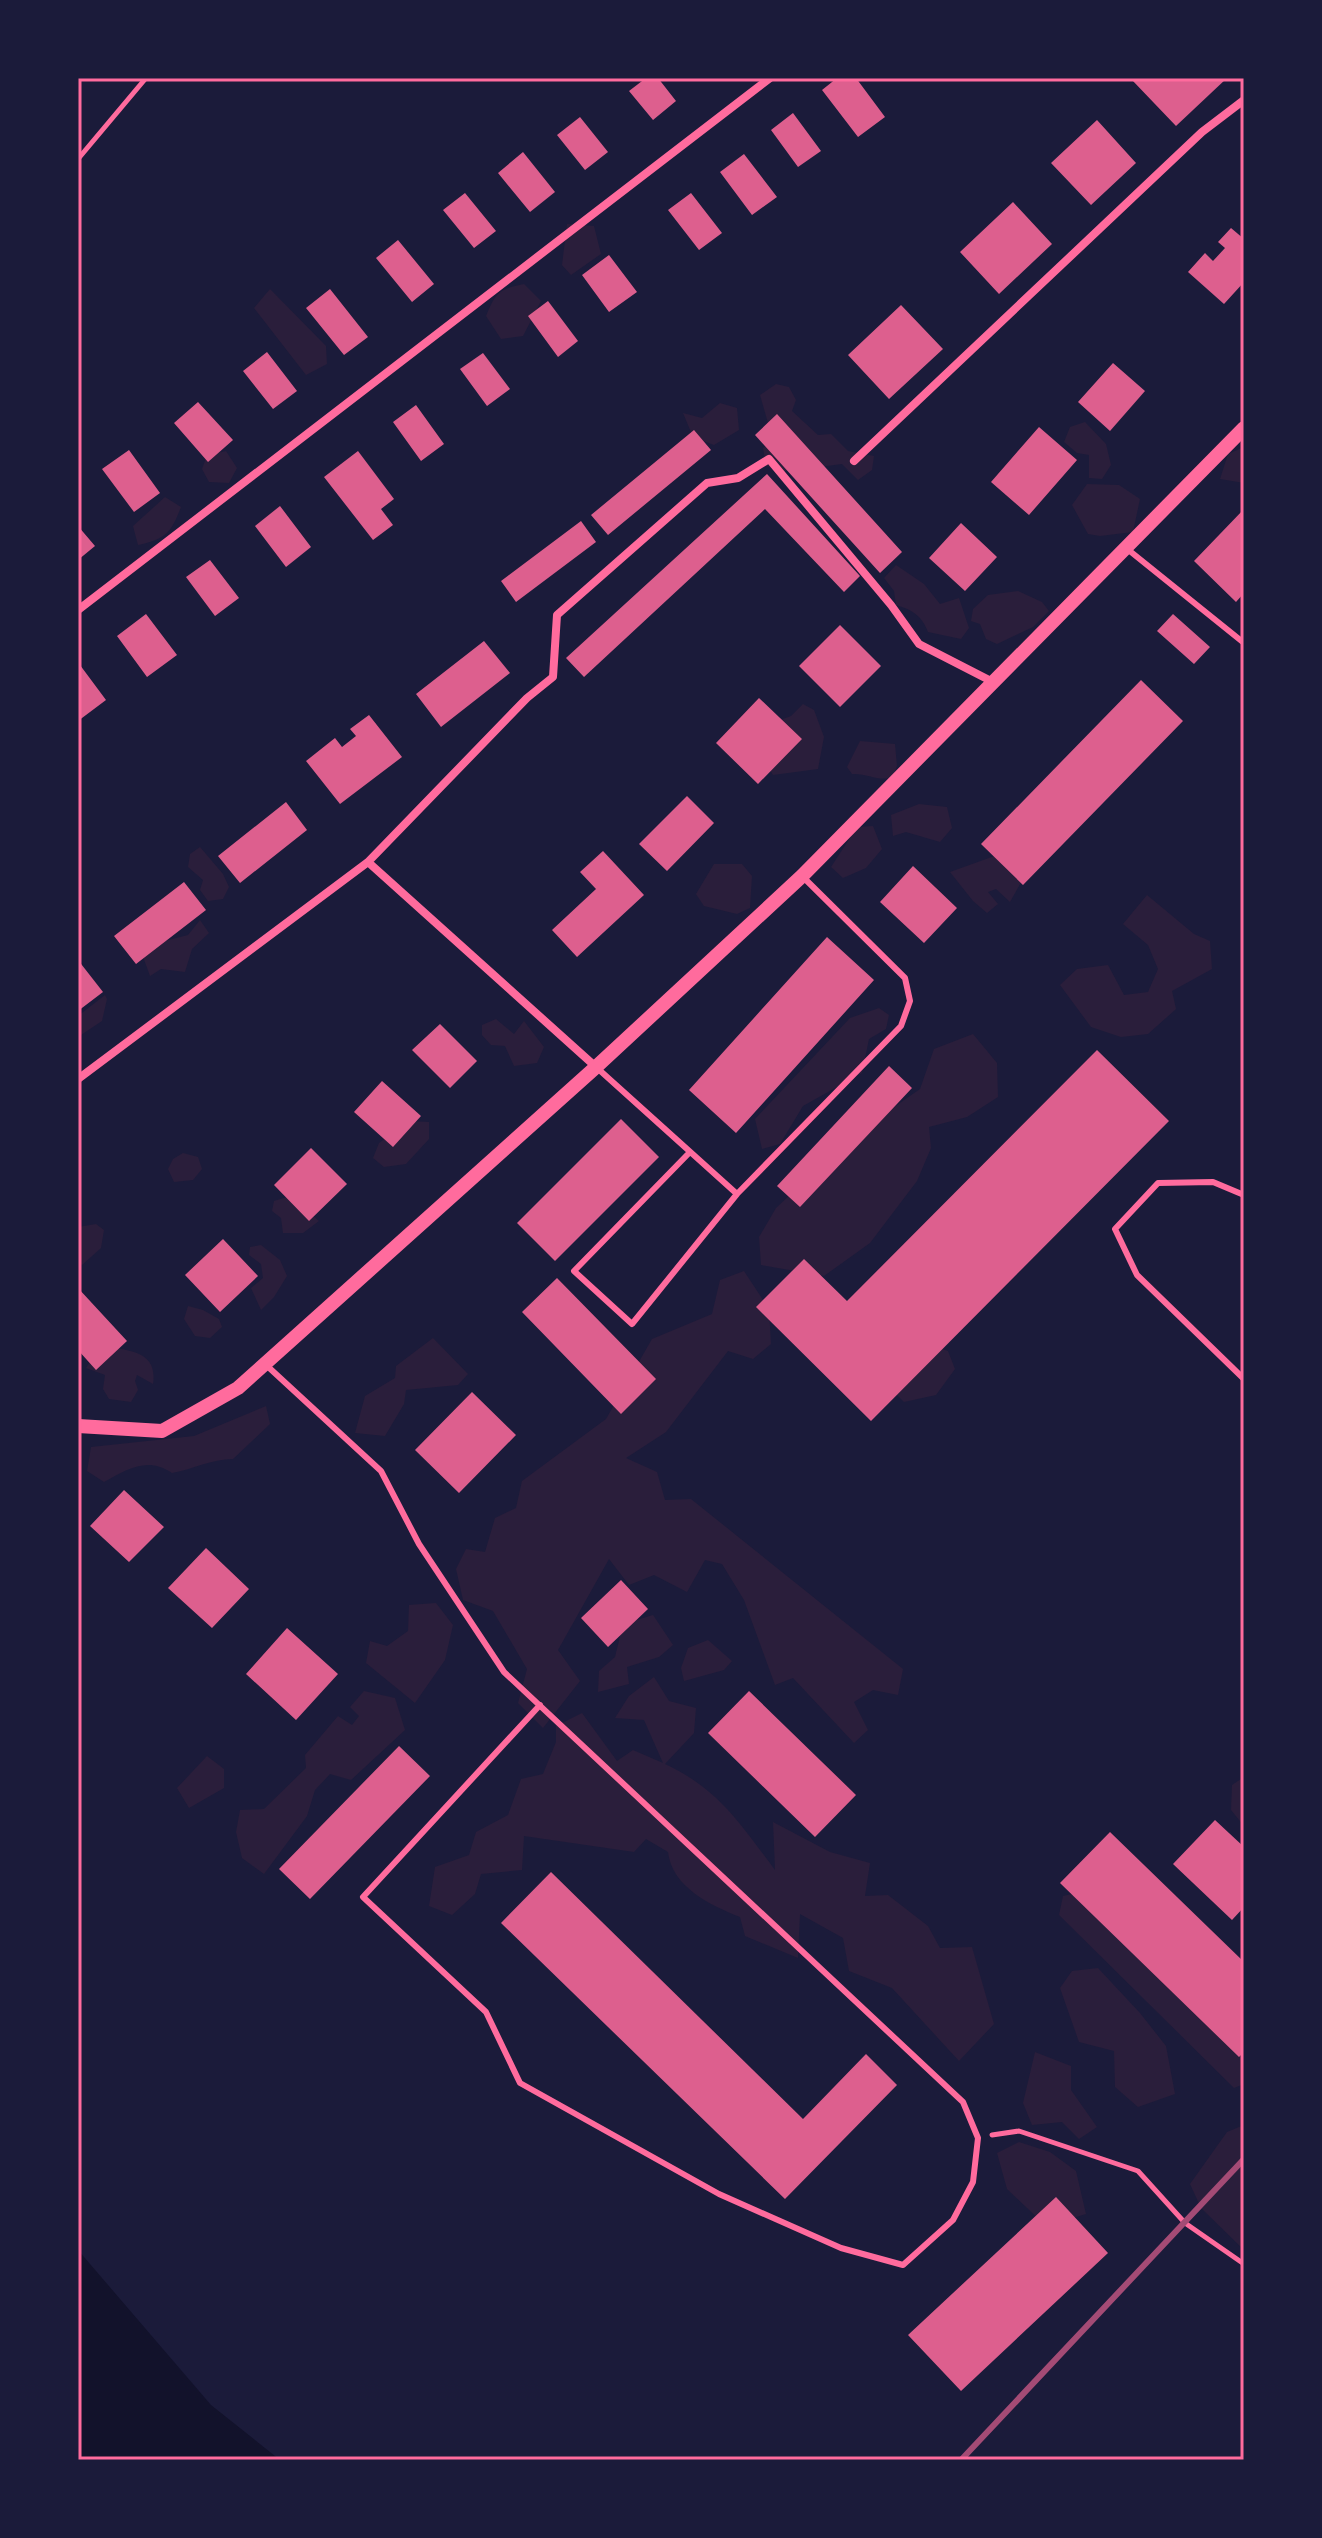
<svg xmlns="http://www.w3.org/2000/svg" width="1322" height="2538" font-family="Montserrat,sans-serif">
<rect width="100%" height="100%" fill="#1b1b3a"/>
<path fill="#2a1e3b" d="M567,224L594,226L601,254L571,275L562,265Z
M524,284L541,301L523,336L501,339L486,316C496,292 499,289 524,284Z
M270,289L326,346L327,364L306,375L254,308Z
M776,384L789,387L796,400L792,411L818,435L831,434L848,451L874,456L872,470L858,480L842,464L819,467L803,464L783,472L766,466L763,448L777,438L770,430L760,395Z
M720,403L737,408L739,430L714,445L693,437L683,413L702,418Z
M1085,422L1106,444L1111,465L1102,479L1089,478V455L1077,453L1064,442L1070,427Z
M1244,447V483L1220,479L1228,454Z
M226,451L237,468L229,483L209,482L202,469L207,455Z
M1087,484L1119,485L1140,499L1133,532L1100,536L1088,534L1072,505Z
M165,497L181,507C171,533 166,539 138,545L133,526Z
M896,565L924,584L940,604L959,598L969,628L961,639L928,632C922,616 913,610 896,605L894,591L884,578Z
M1018,591L1042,602L1049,611L1033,627L997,644L986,639L980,624L971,621L973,609L988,595Z
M803,704L814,710L824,737L818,769L773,775L764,761L772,723L791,716Z
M860,741L895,744L897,766L893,777C879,782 867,773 852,774L847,767Z
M919,804L947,807L952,828L940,842L906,832L893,836L891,815Z
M873,826L882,849L866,868L843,878L831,867L857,827Z
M200,847L223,874L229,887L223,899L208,901L200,890L203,880L188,867L190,854Z
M1000,854L1024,877L1010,902L996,889L988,892L998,904L987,913L973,901L950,872Z
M714,864H742L752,876L750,908L737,914L704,906L696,894Z
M1147,895L1194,934L1210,941L1212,969L1172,991L1176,1009L1148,1034L1121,1037L1091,1027L1060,985L1077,969L1108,965L1124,995L1148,992L1158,969L1148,945L1123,924Z
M200,920L209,933L192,949L185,972L161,969L150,976L142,954L157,943L188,935Z
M105,995L107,999L102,1021L78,1037V1016Z
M879,1008L889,1015L886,1029L869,1039L862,1073L803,1106L780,1144L762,1149L755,1119L850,1018Z
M496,1019L514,1034L524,1021L544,1047L537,1063L514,1066L505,1046L491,1045L482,1035V1025Z
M973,1034L997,1063L998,1097L967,1117L929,1127L931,1148L917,1181L870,1243L824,1276L761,1265L759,1237L776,1208L854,1135L920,1089L934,1049Z
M410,1121L429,1122V1139L406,1164L384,1167L373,1158L379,1143Z
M183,1153L198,1157L202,1169L193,1180L174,1182L168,1169L173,1159Z
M290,1196L319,1221L303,1233H283L281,1218L272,1211L274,1201Z
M96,1224L104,1230L101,1248L82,1265L78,1261V1227Z
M261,1245L280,1260L287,1276L274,1297L261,1310L251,1288L263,1278L261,1264L249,1255L250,1247Z
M744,1271L769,1309L771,1344L753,1359L728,1351L666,1432L626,1458L657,1472L665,1500L691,1499L903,1669L898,1695L873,1690L854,1702L868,1730L854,1743L793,1678L775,1685L744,1600L722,1564L705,1560L687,1592L654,1575L629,1585L609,1559L558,1650L580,1681L543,1728L518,1703L527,1669L493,1611L463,1600L456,1569L466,1549L485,1552L495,1518L516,1508L522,1481L606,1419L652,1339L712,1314L720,1280Z
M188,1306L203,1310L219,1319L222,1327L210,1338L195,1336L184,1319Z
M433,1338L468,1374L458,1385L406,1390L404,1404L385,1436L355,1433L365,1396L395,1378L396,1366Z
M924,1343L948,1351L955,1369L936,1395L904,1402L887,1385Z
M106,1346C131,1351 158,1352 153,1384L137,1375L135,1381L138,1390L131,1402L109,1399L103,1389L105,1375L86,1368L95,1354Z
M266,1406L270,1424L233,1459C211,1459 194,1469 172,1473C148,1456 127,1469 104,1482L87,1471L91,1447L194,1436Z
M436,1603L453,1625L445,1660L415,1703L366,1663L370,1641L387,1646L408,1631L409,1605Z
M653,1615L673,1645L659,1657L627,1667L629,1684L598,1692L599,1671L615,1657L623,1624Z
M708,1640L732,1661L724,1670L684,1681L681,1668L688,1648Z
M654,1677L669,1701L696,1708L694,1733L665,1764C719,1789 741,1825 775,1870L773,1822L830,1852L870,1863L865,1896L888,1895L928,1926L940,1948L972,1947L994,2024L959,2061L892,1988L849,1971L843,1938L800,1914L798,1958L745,1936L740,1917C710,1905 672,1887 668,1852L646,1839L634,1852L524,1836L522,1870L481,1874L475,1894L452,1915L429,1906L435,1867L469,1855L476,1832L508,1815L521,1779L543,1774L556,1742V1726L582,1713L617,1761L633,1750L663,1763L644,1720L615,1718L629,1696Z
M364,1691L395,1698L405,1730L351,1780L330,1774L315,1790L307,1816L264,1874L242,1858L236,1832L240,1810L264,1809L306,1768L305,1755L338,1716L352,1725L359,1716L350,1707Z
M207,1756L224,1769V1788L189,1808L177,1788Z
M1244,1777V1826L1231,1810L1232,1785Z
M1080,1892L1244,2053V2084L1234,2088L1059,1915L1063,1896Z
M1098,1968L1140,2013L1166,2046L1175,2094L1138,2107L1115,2087L1114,2051L1079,2042L1060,1988L1072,1971Z
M1035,2052L1071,2066V2090L1097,2127L1079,2139L1062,2122L1032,2125L1023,2103Z
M1244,2125V2250L1201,2208L1190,2184L1227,2132Z
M1019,2142L1050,2152L1076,2171L1086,2214L1046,2226L1007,2189L997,2153Z"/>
<path fill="#12122b" d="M78,2250L211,2405L280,2460H78Z"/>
<path fill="#dd5f8e" d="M646,78H658L676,101L653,120L629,91Z
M837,78H856L885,117L858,137L822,90Z
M1134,78H1227L1176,126L1132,80Z
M793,113L821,151L798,167L771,130Z
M580,117L608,152L585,170L557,135Z
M1097,120L1136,163L1091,205L1051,163Z
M523,152L555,192L530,212L498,173Z
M744,154L777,197L752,215L720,172Z
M465,193L496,231L474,248L443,210Z
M691,193L722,233L699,250L668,210Z
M1013,202L1052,244L999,294L960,252Z
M1231,228L1244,239V282L1224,304L1188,272L1205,253L1213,261L1225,248L1218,242Z
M398,240L434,284L412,302L376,258Z
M609,255L637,292L609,312L582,275Z
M330,289L368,337L344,355L306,308Z
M548,301L578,341L558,357L528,316Z
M901,305L943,349L889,399L848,355Z
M267,352L297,391L273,409L243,371Z
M483,353L510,389L487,406L460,369Z
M1113,363L1145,391L1110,431L1078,402Z
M198,402L233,440L208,462L174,423Z
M416,405L444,444L421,461L393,422Z
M777,414L902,552L880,573L755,435Z
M1039,427L1077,460L1029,515L991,482Z
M694,430L711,450L608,535L591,515Z
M129,450L160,493L134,512L102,469Z
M358,451L394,499L381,509L393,525L373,540L324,477Z
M767,474L860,576L844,592L765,509L584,677L566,658Z
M280,506L311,547L286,567L255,526Z
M1244,509V593L1236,602L1194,561Z
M581,521L596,542L516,602L501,581Z
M961,523L997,557L965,591L929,558Z
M78,526L95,546L78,560Z
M210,560L239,598L215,616L186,577Z
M146,614L177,655L147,677L117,636Z
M1173,614L1210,647L1194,664L1157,631Z
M840,625L881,666L840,707L799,666Z
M484,641L510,673L441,727L416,694Z
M80,665L106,700L78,721V667Z
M1141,680L1183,721L1023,885L981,844Z
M759,698L802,739L758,784L716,743Z
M369,715L402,757L340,804L306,761L335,738L342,747L356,736L350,729Z
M687,796L714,823L667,871L639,844Z
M286,802L307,830L240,883L218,856Z
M603,851L644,895L577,957L552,930L596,889L580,872Z
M913,866L957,908L924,943L880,902Z
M184,882L206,910L136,964L114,936Z
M827,937L874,980L736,1133L689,1090Z
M78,960L103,992L78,1011Z
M440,1024L477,1061L450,1088L412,1050Z
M1097,1050L1169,1121L871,1421L756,1307L804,1259L847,1301Z
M889,1066L912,1088L800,1207L777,1186Z
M382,1081L421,1116L393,1147L354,1112Z
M621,1119L659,1157L555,1261L517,1223Z
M311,1148L347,1184L309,1221L274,1185Z
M223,1239L258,1276L220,1312L185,1275Z
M557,1278L656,1379L621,1414L522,1312Z
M78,1288L127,1341L96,1370L78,1350Z
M472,1392L516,1435L459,1493L415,1450Z
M124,1490L164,1527L129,1562L90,1526Z
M206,1548L249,1589L212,1628L168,1588Z
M621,1580L648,1609L608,1647L581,1618Z
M287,1628L338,1674L296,1720L246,1674Z
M749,1691L856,1795L815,1837L708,1733Z
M399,1746L430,1776L310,1899L279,1869Z
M1215,1820L1244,1847V1907L1232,1920L1173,1864Z
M1110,1832L1244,1962V2052L1239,2057L1060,1883Z
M551,1872L803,2119L866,2054L897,2085L785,2199L501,1923Z
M1056,2197L1108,2253L961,2391L908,2335Z"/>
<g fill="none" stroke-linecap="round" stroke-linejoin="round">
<path stroke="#ff6b9d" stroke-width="5" d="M78,159L146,78
M992,2135L1019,2131L1138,2171L1185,2223L1244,2264"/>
<path stroke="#ff6b9d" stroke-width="6" d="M1126,548L1244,643
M596,1067L737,1194L901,1026L910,1001L905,978L802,876
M690,1152L574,1271L632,1324L737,1194
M1244,1195L1213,1182L1158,1183L1115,1229L1137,1275L1244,1379
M265,1364L381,1471L419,1544L504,1672L963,2102L978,2138L973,2182L953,2220L903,2265L841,2248L719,2194L520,2083L486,2012L363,1897L540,1705"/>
<path stroke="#ff6b9d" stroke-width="8" d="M854,461L1202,132L1244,100
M78,610L770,78
M368,862L596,1067
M78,1079L368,862L527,698L553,677L557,615L707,483L738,478L769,459L891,605L919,644L993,682"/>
<path stroke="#ff6b9d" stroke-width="14" d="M78,1426L162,1431L238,1388L596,1067L802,876L1244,428"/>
<path stroke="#a44b75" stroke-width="6" d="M961,2460L1244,2159"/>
</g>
<rect width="1322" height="2538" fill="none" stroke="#1b1b3a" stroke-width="160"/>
<rect x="80" y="80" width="1162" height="2378" fill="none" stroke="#ff6b9d" stroke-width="3"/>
</svg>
